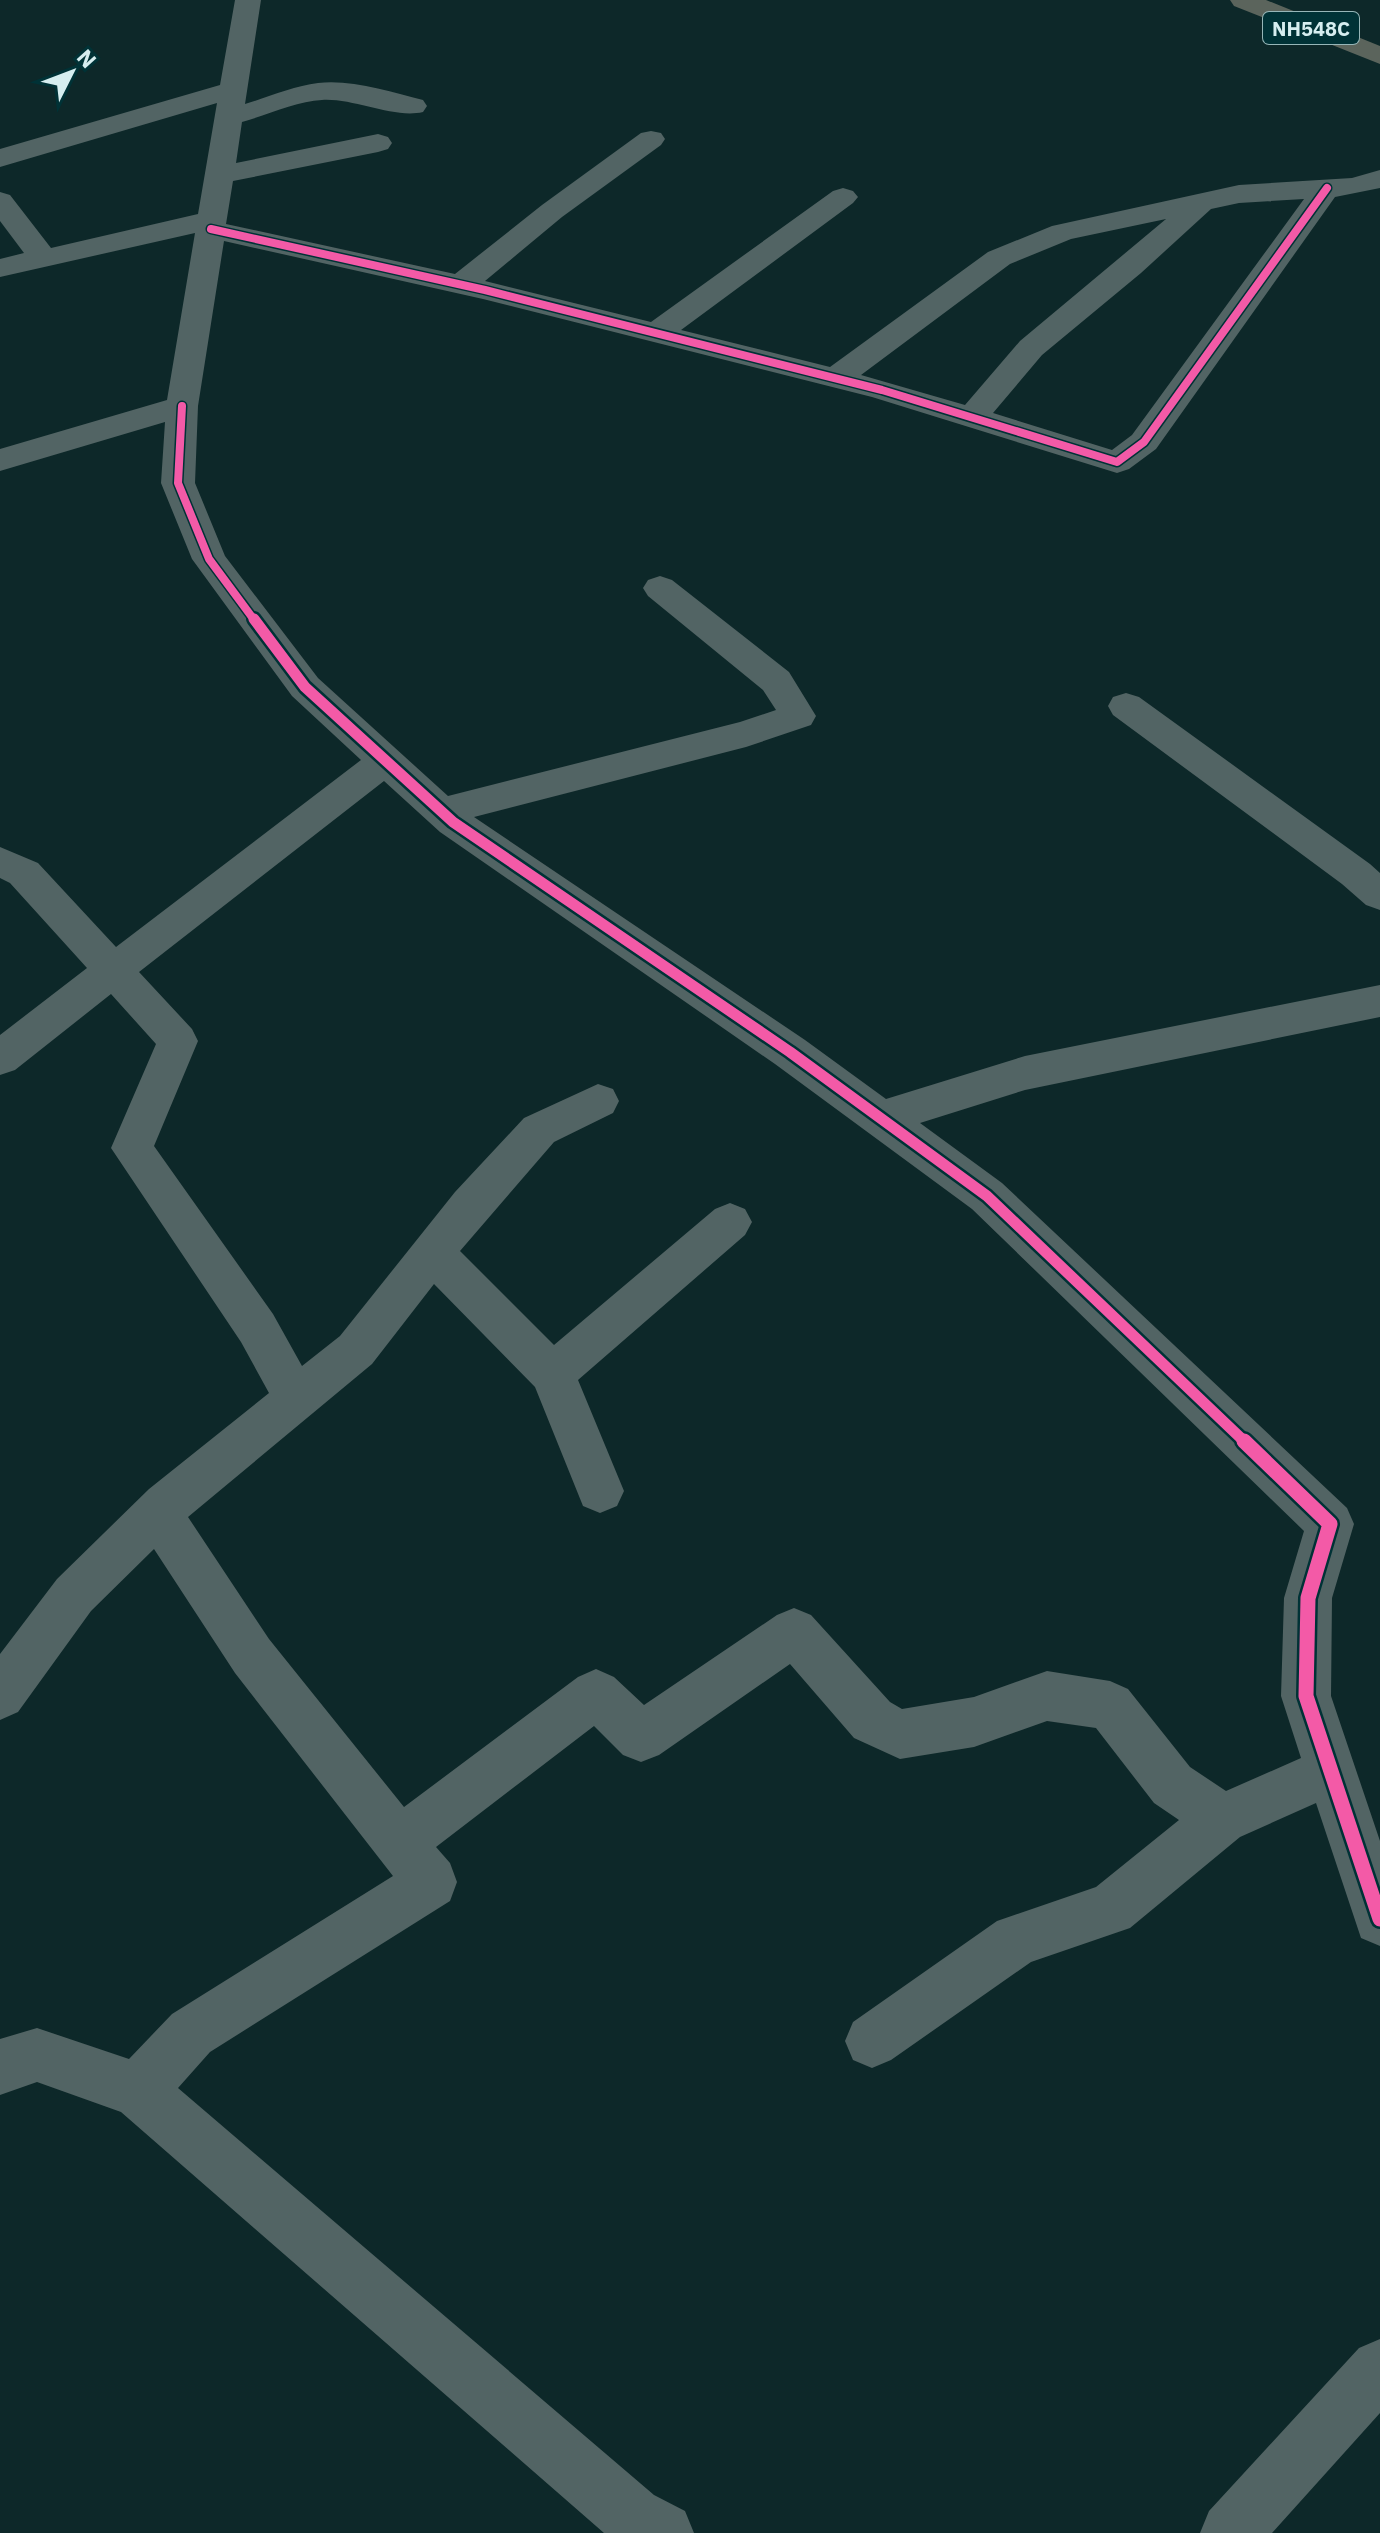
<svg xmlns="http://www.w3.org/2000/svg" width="1380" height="2533" font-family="'IBM Plex Sans',sans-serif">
<rect width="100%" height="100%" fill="#0d2829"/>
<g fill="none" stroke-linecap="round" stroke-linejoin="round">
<path fill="#526464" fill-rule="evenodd" d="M235,0H261L245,104C268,97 294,86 318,83C351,79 391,92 423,100L427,106L423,112C394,119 354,98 322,100C297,101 267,115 242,122L236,163L378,134L388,137L392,143L388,149L378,152L233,181L226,224L455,274L542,205L641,133L651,131L661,133L665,139L661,145L562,217L485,281L651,322L833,191L843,188L853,191L858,197L853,203L681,330L830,367L988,252L1052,226L1239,185L1352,178L1380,170V188L1335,197L1156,449L1129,469L1117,473L872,397L483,299L224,241L198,406L195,483L225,556L318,678L448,796L740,722L776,710L763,690L648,596L643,588L648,580L660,576L672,580L789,672L816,716L811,725L746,747L474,817L805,1040L886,1099L1025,1056L1380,985V1017L1025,1090L920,1123L1002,1183L1347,1508L1354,1524L1332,1598L1331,1696L1380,1841V1946L1361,1938L1316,1803L1240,1837L1130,1928L1031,1962L891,2060L872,2068L853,2060L845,2041L853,2022L997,1921L1096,1887L1179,1820L1154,1803L1096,1728L1047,1721L974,1747L900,1759L854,1738L790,1664L659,1755L641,1762L623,1755L594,1726L436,1847L450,1863L457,1882L450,1901L210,2052L178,2088L654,2495L685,2511L694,2533H604L121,2112L37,2082L0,2095V2039L37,2028L129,2059L172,2014L393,1876L235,1673L154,1549L91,1611L18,1712L0,1720V1654L57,1579L149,1489L269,1393L241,1342L111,1148L156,1044L111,994L15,1070L0,1075V1035L87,968L10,883L0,878V847L38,863L116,947L361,760L292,696L192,559L161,483L165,422L0,471V449L167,400L195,233L0,277V259L24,253L0,221V192L10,195L51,248L198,214L217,103L0,167V149L220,85ZM1304,199L1132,435L1112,450L993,413L1042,355L1141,273L1211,209L1239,203ZM1166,219L1020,341L965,405L861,375L1010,264L1071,239ZM384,781L440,832L775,1064L972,1209L1304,1531L1284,1598L1281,1696L1301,1758L1226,1791L1190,1767L1128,1689L1110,1681L1047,1671L974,1697L902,1709L890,1702L811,1615L794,1608L777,1615L644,1705L614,1677L596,1669L578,1677L404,1807L269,1639L188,1517L372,1364L434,1284L535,1387L583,1506L600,1513L617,1506L624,1491L578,1380L745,1235L752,1222L745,1209L730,1203L715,1209L554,1345L460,1251L554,1142L613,1113L619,1101L613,1089L598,1084L524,1118L455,1192L340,1336L302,1366L273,1314L154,1146L198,1041L192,1029L139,972Z
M1126,693L1139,697L1370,864L1380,873V910L1366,905L1342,884L1113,715L1108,706L1113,697Z
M1380,2339V2413L1272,2533H1200L1209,2511L1359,2348Z"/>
<path fill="#5b645c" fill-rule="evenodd" d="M1230,0H1266L1380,46V64L1234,6Z"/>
<g stroke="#003236" stroke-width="11">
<path id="cycleway-far2" d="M211,229L485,290L882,390L1117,462L1144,442L1327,188
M182,406L178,483L209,559L255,621"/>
</g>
<g stroke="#003236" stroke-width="16">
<path id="cycleway-far1" d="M254,619L305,687L453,822L790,1052L987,1196L1246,1443"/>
</g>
<g stroke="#003236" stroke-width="20">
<path id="cycleway" d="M1244,1441L1330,1524L1308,1598L1306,1696L1380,1919"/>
</g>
<use href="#cycleway-far2" stroke="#f35aa7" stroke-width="8"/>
<use href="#cycleway-far1" stroke="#f35aa7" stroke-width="11"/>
<use href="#cycleway" stroke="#f35aa7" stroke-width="15"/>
</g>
<g text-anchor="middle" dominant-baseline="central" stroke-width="8" stroke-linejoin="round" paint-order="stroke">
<rect fill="#003236" stroke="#96b6b8" stroke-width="2" x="1263" y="12" width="96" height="32" rx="6"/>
<g font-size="20" font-weight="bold" fill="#d6eef0">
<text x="1311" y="28">NH548C</text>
</g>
</g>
<g transform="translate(72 72) rotate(48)" stroke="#003236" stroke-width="6" paint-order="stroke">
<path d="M0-6L14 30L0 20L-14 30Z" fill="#d6eef0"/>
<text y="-12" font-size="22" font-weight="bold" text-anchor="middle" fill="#d6eef0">N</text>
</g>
</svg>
